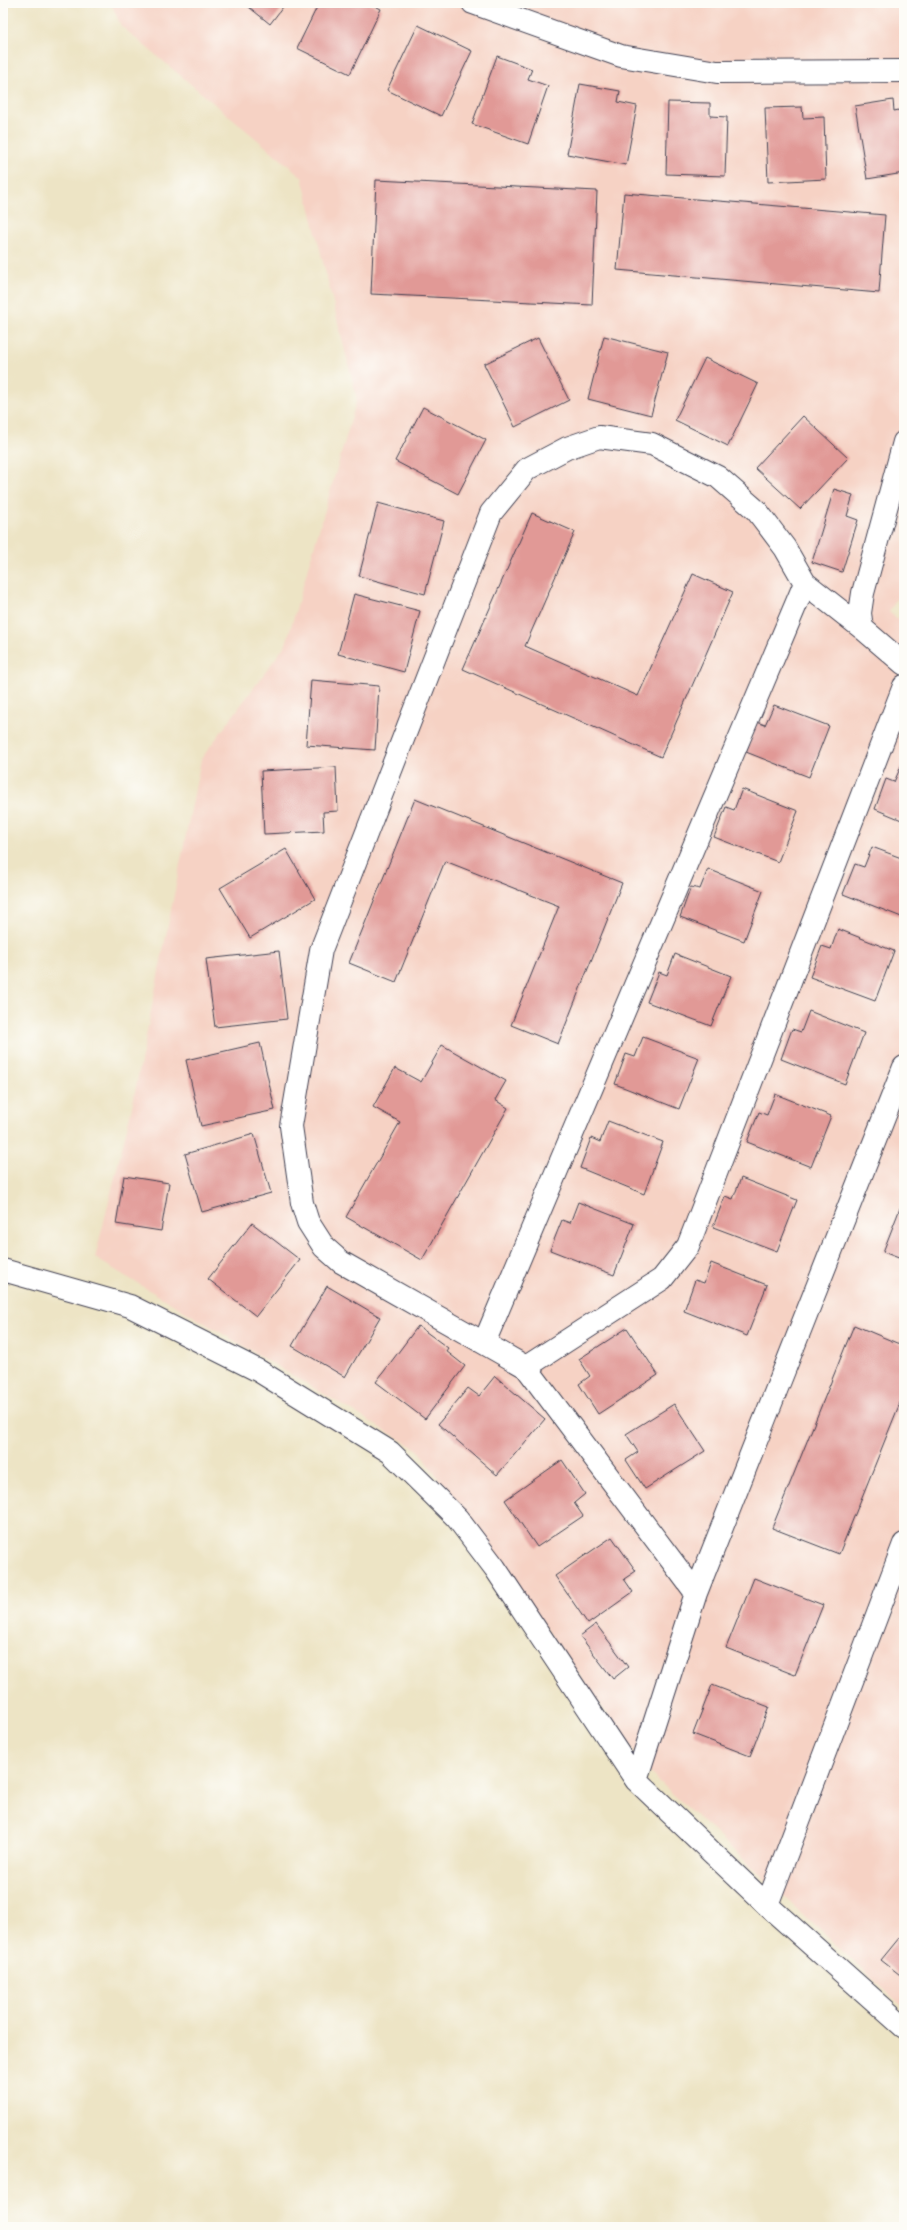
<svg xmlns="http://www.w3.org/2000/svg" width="907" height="2230" font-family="'IM FELL English',serif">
<rect width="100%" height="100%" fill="#fdfcf7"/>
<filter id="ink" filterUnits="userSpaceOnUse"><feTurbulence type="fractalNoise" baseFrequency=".025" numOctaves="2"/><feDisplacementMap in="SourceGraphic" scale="8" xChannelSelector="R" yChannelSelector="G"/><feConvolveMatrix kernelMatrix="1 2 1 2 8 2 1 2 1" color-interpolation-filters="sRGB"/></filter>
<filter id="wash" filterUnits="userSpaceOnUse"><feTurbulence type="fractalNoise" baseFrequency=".012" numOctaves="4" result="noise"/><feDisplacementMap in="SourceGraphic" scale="16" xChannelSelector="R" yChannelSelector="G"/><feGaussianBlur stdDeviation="0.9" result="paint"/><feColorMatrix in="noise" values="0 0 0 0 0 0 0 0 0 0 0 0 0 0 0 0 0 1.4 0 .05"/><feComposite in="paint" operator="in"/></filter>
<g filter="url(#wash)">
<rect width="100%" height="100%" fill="#ede4c5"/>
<path fill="#f6d2c4" d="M111,3H904V587L889,612L904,624V2008L649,1772L418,1450L95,1258L132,1107L201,759L286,644L357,399L302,177L121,26Z"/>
<g id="blocks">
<path fill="#e19996" d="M244,3H286L270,24Z
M319,3H369L381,9L350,74L297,48Z
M418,25L472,51L441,116L387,90Z
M497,56L532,69L528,79L548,86L528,144L472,124Z
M580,84L620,91L618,102L637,106L626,165L567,154Z
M893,100L894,111L904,109V173L867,179L855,106Z
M668,102L710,103V116L727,117L725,176L666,174Z
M802,107L803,118L824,117L826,179L768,182L765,108Z
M376,180L597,191L592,305L371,294Z
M624,193L885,215L879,293L617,270Z
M604,336L668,352L651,415L588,399Z
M538,338L569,400L515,427L484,364Z
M705,358L758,384L728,446L675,420Z
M423,407L486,440L458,494L395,461Z
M803,416L848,458L800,509L755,468Z
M834,489L853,495L847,516L858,520L842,572L812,562Z
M378,503L444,521L425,594L359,576Z
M532,513L575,532L525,646L638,696L693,574L733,592L661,757L463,669Z
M354,594L420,611L404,672L338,654Z
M311,680L379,686L375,750L306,745Z
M774,705L829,726L809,777L746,752L757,722L765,725Z
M903,762H904V821L875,809L886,779L894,782Z
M336,767L338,811L323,812L324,831L264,834L261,771Z
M742,789L798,811L778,862L714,837L726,807L734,810Z
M415,799L622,883L558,1044L511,1025L559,906L445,861L396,982L349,963Z
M872,847L904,859V918L843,894L855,864L864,867Z
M286,849L315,899L250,938L220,888Z
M708,869L763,891L744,941L680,917L691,887L700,889Z
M838,929L894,951L875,1001L810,977L822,946L831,949Z
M279,951L287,1019L215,1027L206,959Z
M675,954L731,976L711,1026L647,1002L659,972L667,975Z
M809,1011L864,1033L845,1084L781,1059L792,1029L801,1032Z
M643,1037L699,1058L679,1109L615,1084L626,1054L635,1057Z
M260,1043L275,1110L201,1126L186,1060Z
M442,1045L506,1081L495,1100L508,1108L422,1260L346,1217L400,1122L373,1107L395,1068L421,1082Z
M775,1094L831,1116L811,1167L747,1142L759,1112L767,1115Z
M608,1121L663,1142L644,1194L580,1168L591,1138L600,1142Z
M254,1134L271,1193L202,1212L185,1154Z
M124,1176L169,1183L161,1231L116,1224Z
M741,1178L797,1200L777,1251L713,1227L725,1196L733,1199Z
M904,1198V1260L883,1252Z
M578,1202L634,1224L614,1275L550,1250L562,1220L570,1223Z
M252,1223L300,1260L256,1316L208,1279Z
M711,1263L767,1285L747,1336L684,1311L695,1280L704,1283Z
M327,1286L380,1317L345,1377L292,1346Z
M854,1325L904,1346V1393L839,1554L772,1528Z
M418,1326L448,1348L446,1351L465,1366L425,1419L376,1382Z
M627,1328L658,1375L598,1414L579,1384L590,1376L579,1359Z
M495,1376L545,1419L497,1475L438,1424L468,1388L479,1396Z
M674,1404L705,1451L645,1489L626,1460L638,1452L626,1434Z
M562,1460L585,1494L574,1503L583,1516L537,1547L505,1500Z
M612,1537L636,1571L624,1579L633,1592L588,1624L555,1576Z
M754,1578L823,1605L795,1675L726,1648Z
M596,1624L628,1667L613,1679L580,1636Z
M712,1685L769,1707L750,1756L693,1734Z
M904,1932V1978L881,1960Z"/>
</g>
</g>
<g filter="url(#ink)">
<use href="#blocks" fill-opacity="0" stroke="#403f50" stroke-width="1"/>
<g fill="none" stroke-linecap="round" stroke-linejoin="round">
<g stroke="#403f50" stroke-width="24">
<path id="minor" d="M473,3L621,56L717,72L904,71
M904,442L863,593L860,613L862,628L904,664
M3,1270L130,1306L259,1371L390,1452L457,1518L495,1568L636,1780L767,1905L904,2027
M484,1343L805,583
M526,1367L662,1279L688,1246L904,686
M696,1593L526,1367L341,1262L324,1247L308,1222L302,1203L291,1126L321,950L491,513L527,469L567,448L599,437L652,444L718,477L757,511L785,548L805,583L862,628
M636,1780L696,1593L904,1067
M767,1905L904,1544"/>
</g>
<use href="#minor" stroke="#fff" stroke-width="22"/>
</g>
</g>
<rect width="907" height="2230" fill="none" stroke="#fdfcf7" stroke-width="16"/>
</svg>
